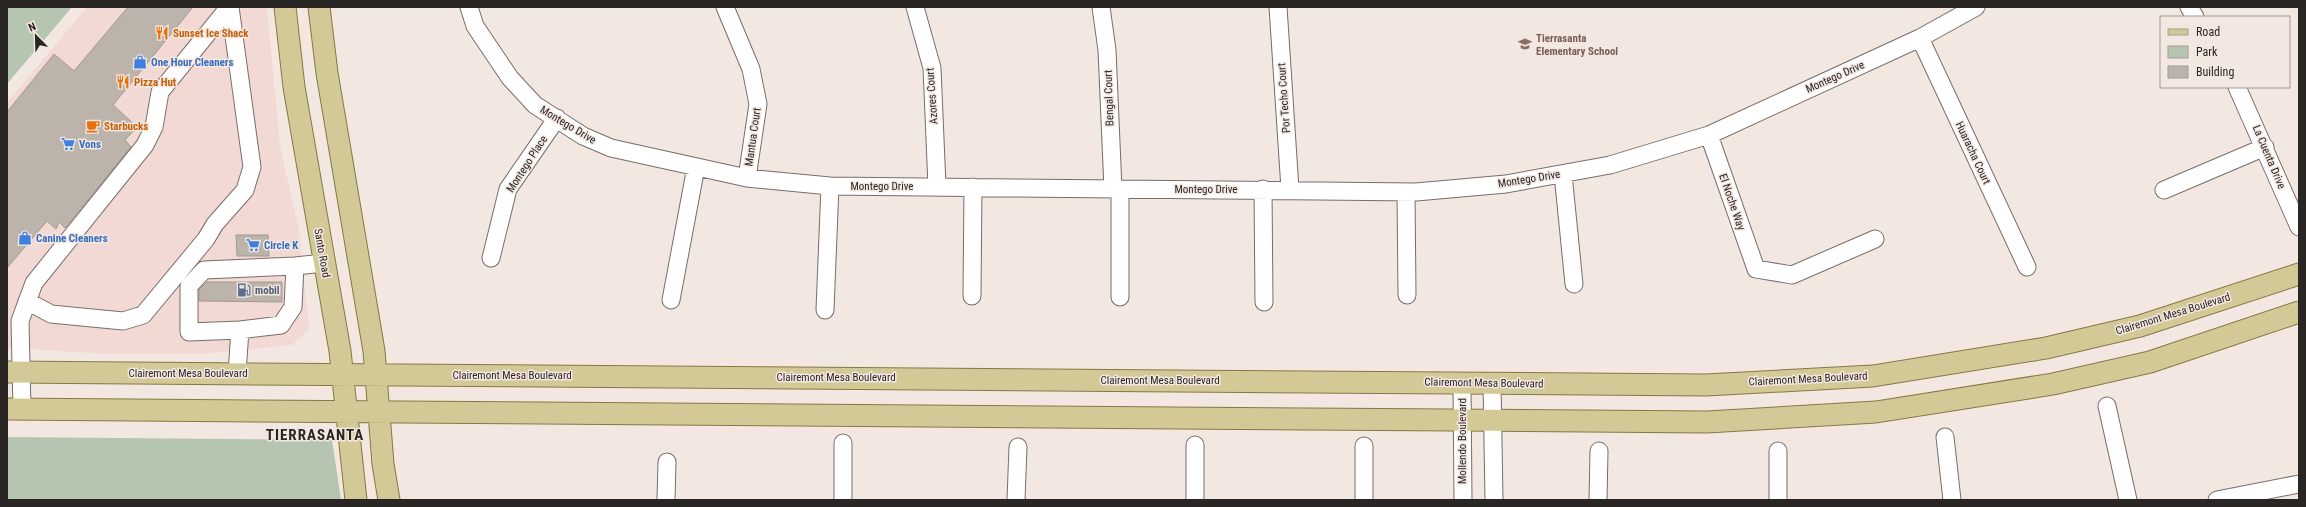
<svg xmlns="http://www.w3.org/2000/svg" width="2306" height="507" font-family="'Roboto Condensed',sans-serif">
<rect width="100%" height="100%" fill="#f3e7e2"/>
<path fill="#f3d9d4" d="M87,7H267L280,146L299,231L309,329L292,345L199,354H111L7,348V103Z"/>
<path fill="#b5c5af" d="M7,7H72L7,84Z
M7,437L332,440L341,500H7Z"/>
<path fill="#bcb3ab" stroke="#a29992" d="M128,7H193L113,105L137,127L125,140L131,147L65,228L59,222L56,229L47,221L7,268V112L54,54L74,71Z
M236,235H268L269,256H237Z
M207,282H282V302L199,301V290Z"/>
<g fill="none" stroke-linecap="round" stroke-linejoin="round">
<g stroke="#786d69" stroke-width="19">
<path id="minor" d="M469,7L475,26L510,78L535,105L583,136L611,148L747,178L830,186L1416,192L1506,184L1610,165L1709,135L1920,38L1976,7
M725,7L751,69L758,104L747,178
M915,7L932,68L937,186
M1101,7L1107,50L1113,189
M1278,7L1290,189
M2189,7L2195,17
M1920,38L2027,267
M2237,87L2299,227
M1709,135L1756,269L1792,275L1875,239
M1563,174L1574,284
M1120,189V297
M1263,189L1264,302
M2164,190L2265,147
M1406,192L1407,295
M491,258L508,189L557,118
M295,266L293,307L281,325L240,330L189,332V286L204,270Z
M295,266L324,263
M972,296L973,187
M671,300L696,167
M27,301L51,314L123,321L143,315L206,239L215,224L245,190L252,167L230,7
M825,310L830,186
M237,373L240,330
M1462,382L1463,500
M1492,382L1494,500
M2107,406L2128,500
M22,409L20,321L34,283L145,145L154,127L160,92L229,7
M1945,437L1952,500
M843,443V500
M1778,451V500
M666,500L667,462
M1016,500L1018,447
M1195,500V445
M1364,500V446
M1598,500L1599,451
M2217,500L2299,484"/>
</g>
<g stroke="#857942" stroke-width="23">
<path id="major" d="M285,7L294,87L340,351L356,500
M319,7L327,73L374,351L383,464L389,500
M7,372L1706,385L1873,376L2046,348L2140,326L2299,274
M7,409L1707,422L1876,412L2053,384L2150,362L2299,312"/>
</g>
<use href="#minor" stroke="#fff" stroke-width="17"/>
<use href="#major" stroke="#d3c997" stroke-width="21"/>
</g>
<defs>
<g id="restaurant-bare" transform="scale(1.08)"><path d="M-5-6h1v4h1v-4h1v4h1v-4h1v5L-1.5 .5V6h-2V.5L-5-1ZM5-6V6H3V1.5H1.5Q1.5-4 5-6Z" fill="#e8710a" stroke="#f3e7e2" stroke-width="2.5" paint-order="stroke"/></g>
<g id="school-bare" transform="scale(1.08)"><path d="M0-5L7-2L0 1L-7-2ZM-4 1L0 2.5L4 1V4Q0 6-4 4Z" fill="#8d6e63" stroke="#f3e7e2" stroke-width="2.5" paint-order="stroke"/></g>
<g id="shop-bare" transform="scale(1.08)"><path d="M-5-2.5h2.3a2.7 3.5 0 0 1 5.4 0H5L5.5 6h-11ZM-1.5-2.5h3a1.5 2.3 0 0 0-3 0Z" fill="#3f7fe0" stroke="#f3e7e2" stroke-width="2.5" paint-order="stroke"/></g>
<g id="cafe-bare" transform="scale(1.08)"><path d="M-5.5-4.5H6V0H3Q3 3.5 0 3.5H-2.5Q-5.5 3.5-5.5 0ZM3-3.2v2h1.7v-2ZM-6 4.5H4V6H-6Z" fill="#e8710a" stroke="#f3e7e2" stroke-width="2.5" paint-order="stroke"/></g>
<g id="supermarket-bare" transform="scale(1.08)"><path d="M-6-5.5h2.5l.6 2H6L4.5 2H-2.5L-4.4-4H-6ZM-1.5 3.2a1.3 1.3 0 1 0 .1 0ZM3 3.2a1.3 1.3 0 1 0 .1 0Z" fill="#3f7fe0" stroke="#f3e7e2" stroke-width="2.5" paint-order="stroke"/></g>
<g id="fuel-bare" transform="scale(1.08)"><path d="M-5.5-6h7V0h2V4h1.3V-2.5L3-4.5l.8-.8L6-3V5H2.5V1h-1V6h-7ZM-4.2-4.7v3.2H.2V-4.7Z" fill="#5c6f8a" stroke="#f3e7e2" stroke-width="2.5" paint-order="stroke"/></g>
</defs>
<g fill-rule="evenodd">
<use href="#restaurant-bare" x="162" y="33"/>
<use href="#school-bare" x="1525" y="44"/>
<use href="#shop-bare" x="140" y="62"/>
<use href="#restaurant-bare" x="123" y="82"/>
<use href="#cafe-bare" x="93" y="126"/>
<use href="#supermarket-bare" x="68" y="144"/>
<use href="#shop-bare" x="25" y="238"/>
<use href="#supermarket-bare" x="253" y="245"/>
<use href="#fuel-bare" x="244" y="290"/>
</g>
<g text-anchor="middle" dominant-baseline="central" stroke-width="3" stroke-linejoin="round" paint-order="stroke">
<g font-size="11" font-weight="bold" fill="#c56008" stroke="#f3e7e2" text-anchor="start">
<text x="173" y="33">Sunset Ice Shack</text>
<text x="134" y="82">Pizza Hut</text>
<text x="104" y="126">Starbucks</text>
</g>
<g font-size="11" font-weight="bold" fill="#785e54" stroke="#f3e7e2" text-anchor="start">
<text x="1536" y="38">Tierrasanta<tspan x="1536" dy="13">Elementary School</tspan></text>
</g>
<g font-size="11" font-weight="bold" fill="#366cbe" stroke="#f3e7e2" text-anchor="start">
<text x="151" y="62">One Hour Cleaners</text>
<text x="79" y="144">Vons</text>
<text x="36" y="238">Canine Cleaners</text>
<text x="264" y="245">Circle K</text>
</g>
<g font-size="11" fill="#2a2624" stroke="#f3e7e2">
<text transform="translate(1835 77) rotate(-24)">Montego Drive</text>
<text transform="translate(932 96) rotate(-94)">Azores Court</text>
<text transform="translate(1109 98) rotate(-92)">Bengal Court</text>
<text transform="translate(1284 98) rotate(-94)">Por Techo Court</text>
<text transform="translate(568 125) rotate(31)">Montego Drive</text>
<text transform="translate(753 137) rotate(-82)">Mantua Court</text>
<text transform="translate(1973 153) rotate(65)">Huaracha Court</text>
<text transform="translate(2269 157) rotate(67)">La Cuenta Drive</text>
<text transform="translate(527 164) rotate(-57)">Montego Place</text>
<text transform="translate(1529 179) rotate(-9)">Montego Drive</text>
<text x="882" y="186">Montego Drive</text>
<text x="1206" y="189">Montego Drive</text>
<text transform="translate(1732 202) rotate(71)">El Noche Way</text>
<text transform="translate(322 253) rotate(80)">Santo Road</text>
<text transform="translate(2173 314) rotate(-17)">Clairemont Mesa Boulevard</text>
<text x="188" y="373">Clairemont Mesa Boulevard</text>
<text x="512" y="375">Clairemont Mesa Boulevard</text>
<text x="836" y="377">Clairemont Mesa Boulevard</text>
<text transform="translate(1808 379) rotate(-3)">Clairemont Mesa Boulevard</text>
<text x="1160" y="380">Clairemont Mesa Boulevard</text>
<text transform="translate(1484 383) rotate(1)">Clairemont Mesa Boulevard</text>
<text transform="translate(1462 441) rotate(-90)">Mollendo Boulevard</text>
</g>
<g font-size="11" font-weight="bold" fill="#4e5e75" stroke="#f3e7e2" text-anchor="start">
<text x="255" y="290">mobil</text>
</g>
<g font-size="15" font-weight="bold" letter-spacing="1" fill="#2a2624" stroke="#f3e7e2">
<text x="315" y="435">TIERRASANTA</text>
</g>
</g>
<rect width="2306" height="507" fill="none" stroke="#2a2624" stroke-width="16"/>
<rect x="2160" y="16" width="130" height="72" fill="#f3e7e2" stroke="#a39a96"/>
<rect x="2168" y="29" width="20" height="6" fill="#d3c997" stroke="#a39a96"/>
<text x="2196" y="36" font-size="12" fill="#2a2624">Road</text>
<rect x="2168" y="46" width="20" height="12" fill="#b5c5af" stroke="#a39a96"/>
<text x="2196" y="56" font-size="12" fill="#2a2624">Park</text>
<rect x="2168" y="66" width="20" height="12" fill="#bcb3ab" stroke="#a39a96"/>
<text x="2196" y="76" font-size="12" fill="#2a2624">Building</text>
<g transform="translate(36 36) rotate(337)" stroke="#f3e7e2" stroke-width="3" paint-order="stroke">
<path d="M0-3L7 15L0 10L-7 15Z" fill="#2a2624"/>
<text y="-6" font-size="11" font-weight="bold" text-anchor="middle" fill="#2a2624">N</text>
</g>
</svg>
